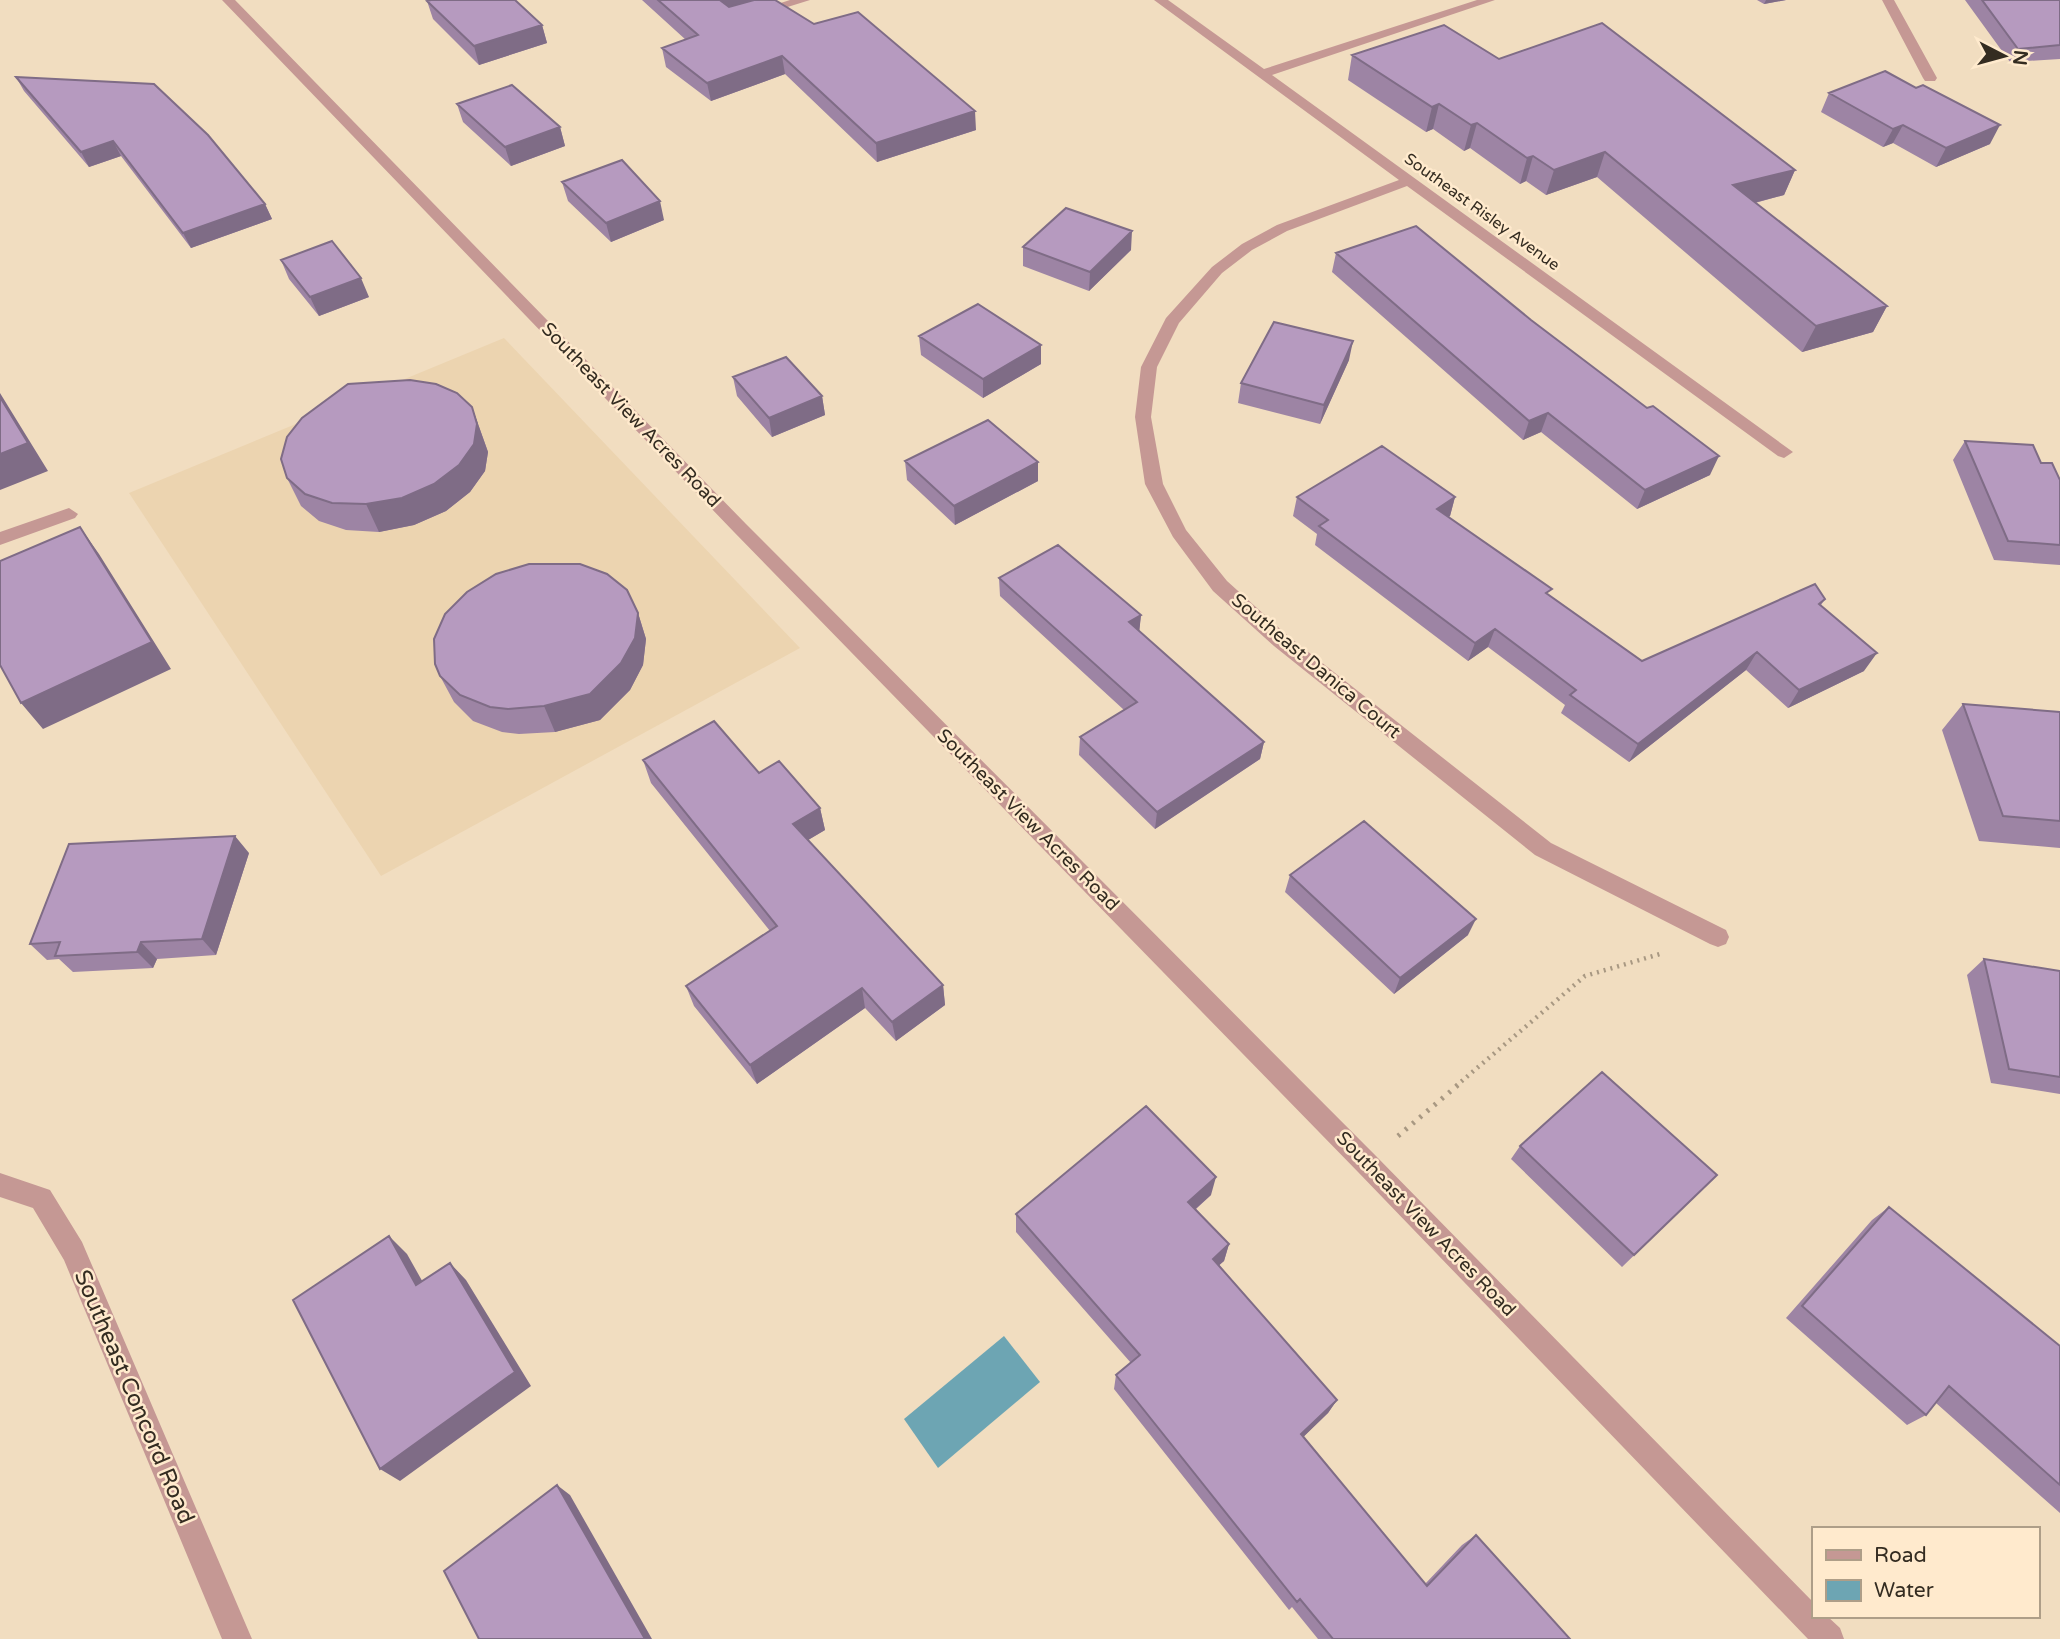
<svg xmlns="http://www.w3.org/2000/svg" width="2060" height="1639" font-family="'Varela Round',sans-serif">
<rect width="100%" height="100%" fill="#f1ddc0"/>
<path fill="#ecd4b0" d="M504,338L800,648L381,876L129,493Z"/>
<path fill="#6da5b3" d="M1004,1336L1040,1382L938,1468L904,1419Z"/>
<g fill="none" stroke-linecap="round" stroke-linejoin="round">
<path stroke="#a89882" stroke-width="4.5" stroke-dasharray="2 5" stroke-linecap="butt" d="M1456,1086L1585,976L1660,954"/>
<path stroke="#a89882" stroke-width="5" stroke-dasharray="2.5 7" stroke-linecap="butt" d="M1398,1136L1458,1085"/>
<path fill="#c59894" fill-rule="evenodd" d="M1882,0H1894L1937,78L1935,81H1925L1923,78Z
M69,508L78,514L75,518L0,545V532Z"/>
<path fill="#c59894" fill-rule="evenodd" d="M222,0H235L746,524L1376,1156L1813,1602V1616H1827L1840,1628L1844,1639H1808L1358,1172L734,532Z
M790,0H810L759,16L753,12Z
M1154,0H1168L1264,69L1477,0H1495L1272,75L1793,452L1784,458L1778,456L1407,186L1287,231L1252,250L1222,273L1179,323L1157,367L1151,417L1163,484L1186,530L1227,581L1288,636L1551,843L1726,930L1729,937L1726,944L1718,947L1710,944L1535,855L1274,646L1213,591L1173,537L1145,484L1135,417L1141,367L1166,318L1212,267L1242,244L1277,225L1399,180Z
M0,1173L50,1190L82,1242L252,1639H222L64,1260L33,1208L0,1197Z"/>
</g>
<path fill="#9d84a4" d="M642,0H775L976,130L877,162L785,74L711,101L666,67L662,48L686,40Z
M1757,0H1786L1764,4Z
M1965,0H2060V59L2010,62Z
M427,1L542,25L547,43L479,65L433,19Z
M1352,55L1499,59L1795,170L1784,195L1755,203L1887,306L1873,332L1802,352L1597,177L1546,195L1526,181L1520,184L1470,148L1464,151L1433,129L1426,132L1348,80Z
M16,77L265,204L272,219L191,248L121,156L89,167L24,91Z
M1829,93L1990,144L1936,167L1893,143L1883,147L1821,112Z
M457,104L560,127L565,146L511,166L463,122Z
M562,182L664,220L611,242L568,201Z
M1023,247L1131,250L1089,291L1023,266Z
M1336,253L1531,320L1647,408L1710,475L1637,509L1541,432L1523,440L1332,272Z
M281,260L369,297L319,316L289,279Z
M919,336L1041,364L983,398L921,355Z
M1349,360L1320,424L1238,403L1241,383Z
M733,377L822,396L825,415L772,437L737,396Z
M472,407L488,452L485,471L470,492L446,511L414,525L379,532L346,530L319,521L301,506L287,478Z
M1965,441L2041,463L2060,480V565L1994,560L1953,460Z
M905,461L1038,481L955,525L907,480Z
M1297,497H1455L1450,516L1448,517L1549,595L1642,661L1825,599L1821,605L1864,671L1788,708L1746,670L1629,762L1561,713L1565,705L1488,647L1468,661L1315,545L1317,534L1293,516Z
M999,578L1141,615L1139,631L1264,742L1260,759L1155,829L1079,755L1080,737L1124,710L1000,596Z
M638,613L646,639L643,665L630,690L600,720L555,732L519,734L502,732L473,721L454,702L440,676Z
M1963,704L2060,712V848L1979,841L1942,730Z
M643,760L759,773L820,808L825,830L808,840L943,985L945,1005L896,1041L865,1008L757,1084L694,1006L686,986L770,931L651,783Z
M249,853L216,955L157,959L153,968L73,972L59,959L47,960L30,944Z
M1290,875L1468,935L1394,994L1285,892Z
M1984,959L2060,971V1094L1991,1083L1967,975Z
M1520,1146L1717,1175L1622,1267L1511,1159Z
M1211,1195L1196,1209L1229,1244L1224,1261L1219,1265L1337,1400L1328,1413L1303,1437L1425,1584L1462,1545L1476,1535L1570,1639H1318L1292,1607L1289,1610L1114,1389L1116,1375L1131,1363L1016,1232V1214Z
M1889,1207L2060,1347V1513L1936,1403L1926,1415L1907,1425L1786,1318L1872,1220Z"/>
<path fill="#7f6c86" d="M722,0H759L726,16L721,1Z
M1766,0H1786L1764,4Z
M542,25L547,43L479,65L474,46Z
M782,56L785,74L711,101L707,83Z
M1439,104L1433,129L1426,132L1432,107Z
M975,111L976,130L877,162L876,143Z
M1477,123L1470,148L1464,151L1471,125Z
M1903,125L1893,143L1883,147L1893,129Z
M2000,125L1990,144L1936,167L1946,148Z
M560,127L565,146L511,166L505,147Z
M113,141L121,156L89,167L81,152Z
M1605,152L1597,177L1546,195L1554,170Z
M1533,156L1526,181L1520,184L1527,158Z
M1795,170L1784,195L1723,211L1733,185Z
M660,201L664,220L611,242L606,223Z
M265,204L272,219L191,248L183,233Z
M1132,231L1131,250L1089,291L1090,272Z
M361,278L369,297L319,316L310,297Z
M1887,306L1873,332L1802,352L1816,326Z
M1353,341L1349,360L1320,424L1324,405Z
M1041,345V364L983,398V379Z
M0,393L48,471L0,490Z
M822,396L825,415L772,437L769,418Z
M472,407L488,452L485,471L470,492L446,511L414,525L379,532L366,504Z
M1548,413L1541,432L1523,440L1529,421Z
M1719,456L1710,475L1637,509L1645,490Z
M1038,462V481L955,525L954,506Z
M1455,497L1450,516L1431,528L1437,509Z
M80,527L99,554L171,669L43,729L21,703Z
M638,613L646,639L643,665L630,690L600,720L555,732L544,706Z
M1141,615L1139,634L1129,622Z
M1495,629L1488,647L1468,661L1475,643Z
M1757,652L1746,670L1629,762L1638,744Z
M1877,653L1864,671L1788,708L1799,690Z
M1264,742L1260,759L1155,829L1157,812Z
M820,808L825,830L798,846L793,824Z
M235,836L249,853L216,955L202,939Z
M1476,919L1468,935L1394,994L1400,978Z
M141,942L157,959L153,968L137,952Z
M943,985L945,1005L896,1041L892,1022Z
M862,988L865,1008L757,1084L750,1065Z
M1216,1177L1211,1195L1184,1219L1188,1202Z
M389,1236L407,1254L434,1302L416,1285Z
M1229,1244L1224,1261L1208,1275L1213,1259Z
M450,1263L466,1280L531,1386L400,1481L380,1469Z
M1337,1400L1328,1413L1293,1447L1301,1434Z
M557,1485L570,1495L652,1639H645Z"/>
<path fill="#b69abf" stroke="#7f6c86" stroke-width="2" d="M431,0H515L542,25L474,46L427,1Z
M658,0H722L721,1L729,7L754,0H775L814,24L858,12L975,111L876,143L782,56L707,83L662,48L698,35Z
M1982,0H2060V45L2018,49Z
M1602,23L1795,170L1733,185L1887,306L1816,326L1605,152L1554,170L1533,156L1527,158L1477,123L1471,125L1439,104L1432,107L1352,55L1444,25L1499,59Z
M1885,71L1916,88L1923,85L2000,125L1946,148L1903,125L1893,129L1829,93Z
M16,77L154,84L208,135L265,204L183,233L113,141L81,152Z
M512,85L560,127L505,147L457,104Z
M622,160L660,201L606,223L562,182Z
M1066,208L1132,231L1090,272L1023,247Z
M1416,226L1531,320L1647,408L1653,406L1719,456L1645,490L1548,413L1529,421L1336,253Z
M332,241L361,278L310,297L281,260Z
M978,304L1041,345L983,379L919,336Z
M1274,322L1353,341L1324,405L1241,383Z
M786,357L822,396L769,418L733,377Z
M410,380L436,384L457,393L472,407L477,424L474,444L459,465L434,484L402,498L366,504L332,503L305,494L287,478L281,459L287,437L302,418L348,384Z
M0,397L28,443L0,454Z
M988,420L1038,462L954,506L905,461Z
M1965,441L2033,445L2041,463H2052L2060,480V545L2008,541Z
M1382,446L1455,497L1437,509L1552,589L1546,593L1642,661L1815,584L1825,599L1819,604L1877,653L1799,690L1757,652L1638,744L1570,695L1576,690L1495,629L1475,643L1319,526L1328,520L1297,497Z
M80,527L152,642L21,703L0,665V561Z
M1058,545L1141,615L1129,622L1264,742L1157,812L1080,737L1137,702L999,578Z
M529,564H580L607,574L627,590L638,613L635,638L621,663L590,694L544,706L508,709L490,707L460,695L440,676L435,664L434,639L445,614L467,592L496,574Z
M1963,704L2060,712V821L2003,816Z
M714,721L759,773L779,761L820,808L793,824L943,985L892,1022L862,988L750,1065L686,986L777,926L643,760Z
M1364,821L1476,919L1400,978L1290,875Z
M235,836L202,939L141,942L137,952L55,956L60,942L30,944L69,844Z
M1984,959L2060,971V1077L2009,1069Z
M1602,1072L1717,1175L1634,1255L1520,1146Z
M1146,1106L1216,1177L1188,1202L1229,1244L1213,1259L1337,1400L1301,1434L1427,1586L1476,1535L1570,1639H1333L1300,1599L1297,1602L1116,1375L1140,1355L1016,1214Z
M1889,1207L2060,1346V1485L1949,1386L1926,1415L1802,1306Z
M389,1236L416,1285L450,1263L515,1372L380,1469L293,1300Z
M557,1485L645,1639H479L444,1571Z"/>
<g text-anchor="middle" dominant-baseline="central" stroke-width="5" stroke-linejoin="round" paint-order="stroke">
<g font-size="16" fill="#342c21" stroke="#ffeacd">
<text transform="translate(1482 212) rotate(36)">Southeast Risley Avenue</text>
</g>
<g font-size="19" fill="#342c21" stroke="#ffeacd">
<text transform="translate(631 415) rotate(46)">Southeast View Acres Road</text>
<text transform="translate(1316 666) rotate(40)">Southeast Danica Court</text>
<text transform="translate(1028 820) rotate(45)">Southeast View Acres Road</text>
<text transform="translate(1426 1224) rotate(46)">Southeast View Acres Road</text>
</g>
<g font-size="23" fill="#342c21" stroke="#ffeacd">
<text transform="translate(134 1397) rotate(67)">Southeast Concord Road</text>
</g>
</g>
<rect x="1812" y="1527" width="228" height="91" fill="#ffeacd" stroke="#ae9e88" stroke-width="2"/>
<rect x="1826" y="1550" width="35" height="10" fill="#c59894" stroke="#ae9e88" stroke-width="2"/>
<text x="1874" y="1562" font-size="21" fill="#342c21">Road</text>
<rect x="1826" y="1580" width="35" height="21" fill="#6da5b3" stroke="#ae9e88" stroke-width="2"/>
<text x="1874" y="1597" font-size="21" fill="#342c21">Water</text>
<g transform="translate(2004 56) rotate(96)" stroke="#ffeacd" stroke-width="5" paint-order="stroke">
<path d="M0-5L12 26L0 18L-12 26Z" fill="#342c21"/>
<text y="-10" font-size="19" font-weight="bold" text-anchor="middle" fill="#342c21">N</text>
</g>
</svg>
